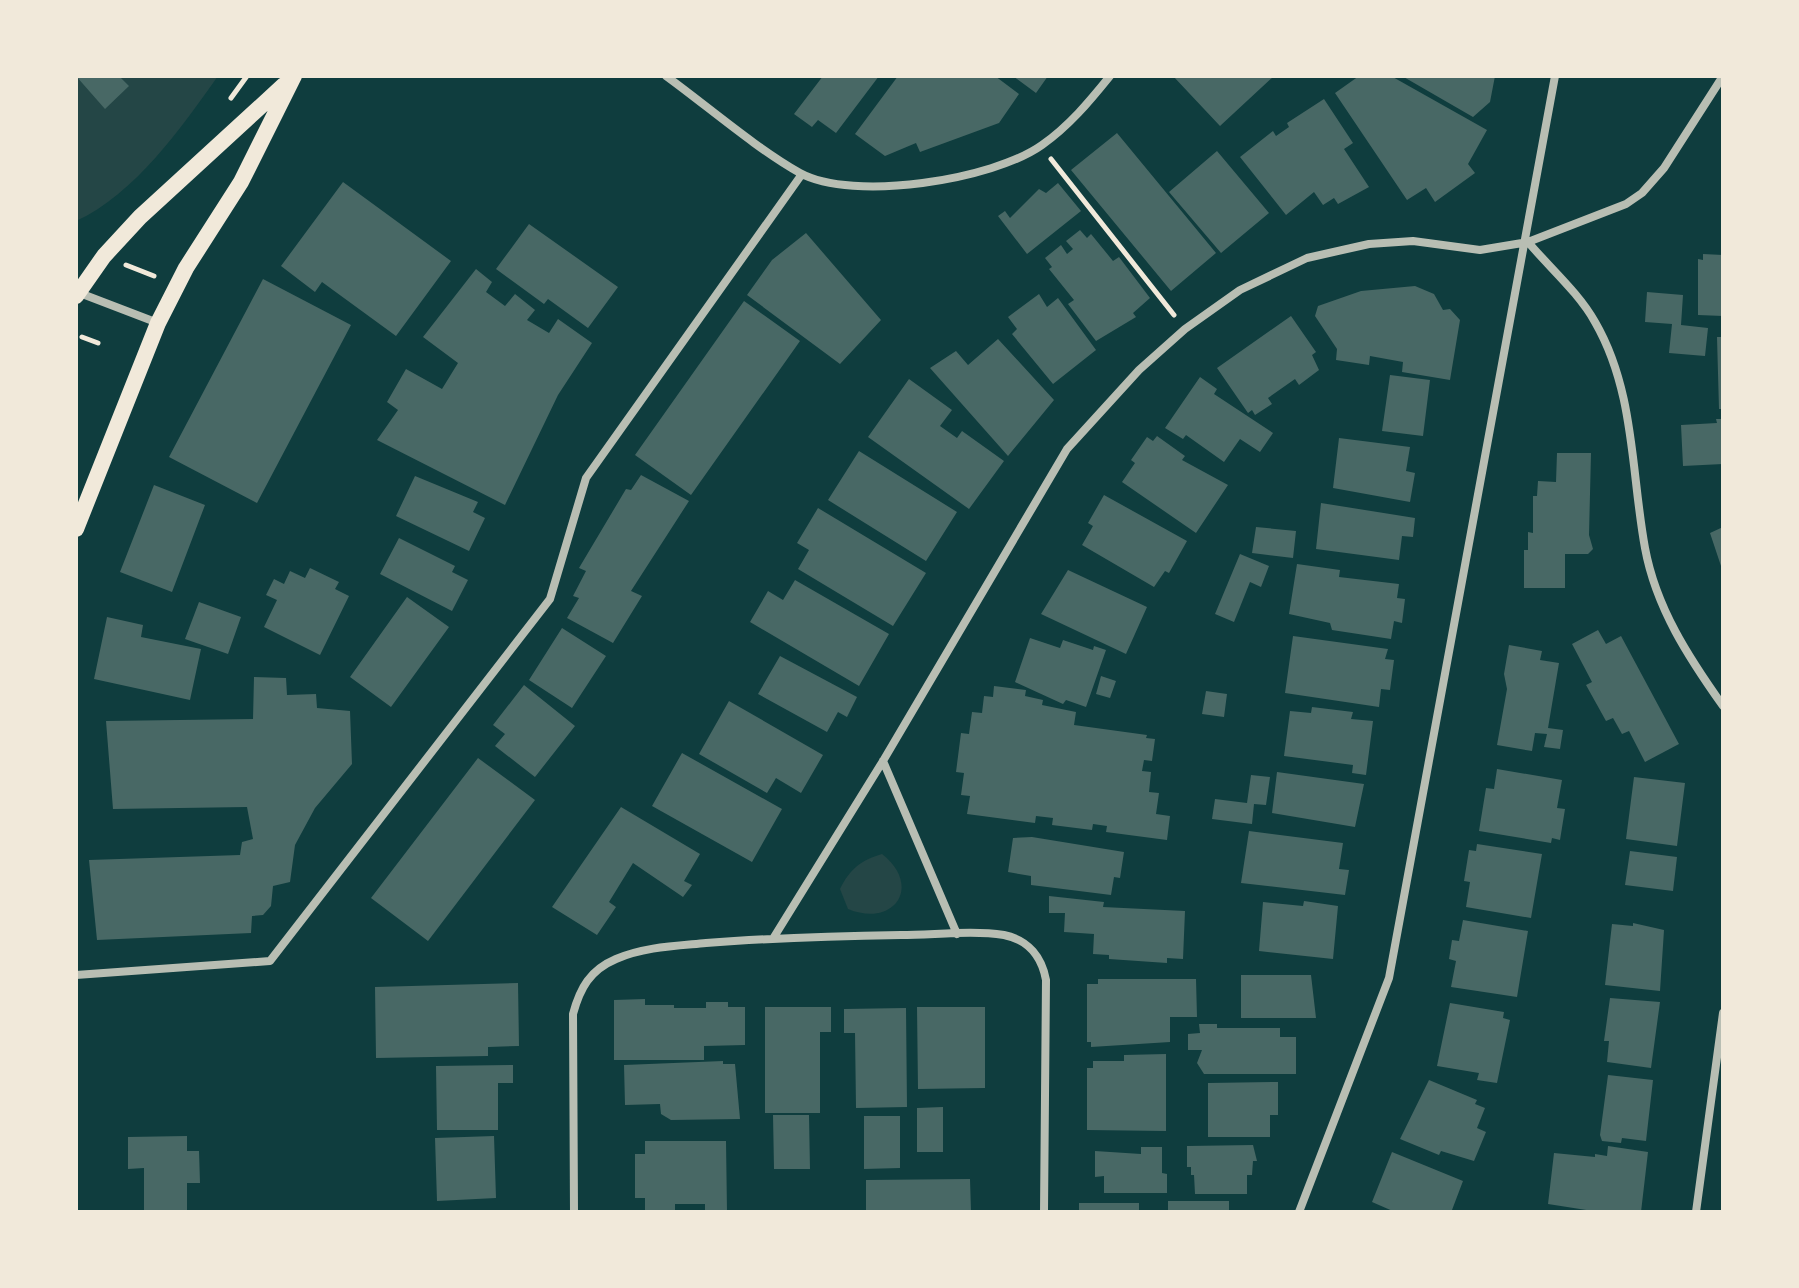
<svg xmlns="http://www.w3.org/2000/svg" width="1799" height="1288" font-family="Barlow,sans-serif">
<rect width="100%" height="100%" fill="#0f3d3e"/>
<path fill="#244646" d="M76,76H218C182,127 134,195 76,221Z
M882,854C923,886 894,928 848,909L840,889C850,869 861,860 882,854Z"/>
<path fill="#486865" d="M76,76H119L129,86L105,109Z
M823,76H879L836,133L818,120L812,127L794,114Z
M898,76H995L1019,94L999,123L920,152L916,143L885,156L855,134Z
M1013,76H1048L1036,93Z
M1173,76H1274L1220,126Z
M1359,76H1391L1487,130L1468,164L1475,173L1435,202L1426,188L1407,200L1335,93Z
M1402,76H1495L1490,102L1473,117Z
M1324,99L1353,143L1344,149L1369,187L1338,204L1334,198L1323,205L1314,192L1286,215L1240,157L1273,131L1276,136L1289,127L1287,123Z
M1117,133L1216,253L1171,291L1071,170Z
M1217,151L1269,213L1221,253L1169,192Z
M343,182L451,261L396,336L322,282L315,292L281,266Z
M1058,183L1081,211L1027,254L998,216L1005,211L1010,218L1039,189L1046,193Z
M529,224L618,287L588,328L548,299L544,304L496,269Z
M1080,230L1087,238L1091,234L1113,261L1119,257L1150,298L1133,313L1136,317L1096,341L1068,304L1074,300L1049,269L1052,267L1045,258L1061,245L1067,254L1073,249L1066,241Z
M806,233L881,320L840,364L747,295L772,260Z
M1703,254L1723,255V316L1698,315V259L1703,260Z
M476,269L492,282L486,292L505,306L515,294L535,310L527,320L549,333L558,319L592,343L558,395L505,505L377,440L398,410L387,402L406,369L442,389L458,363L423,337Z
M263,279L351,325L257,503L169,457Z
M1415,286L1434,294L1443,310L1450,309L1460,320L1450,380L1402,372L1403,362L1370,356L1369,365L1336,360L1337,349L1315,316L1318,306L1361,291Z
M1647,292L1683,295L1681,325L1708,328L1705,356L1669,353L1672,324L1645,322Z
M1039,294L1047,307L1058,298L1096,350L1053,384L1012,334L1017,329L1008,317Z
M744,301L800,341L691,495L635,455Z
M1291,316L1316,352L1312,355L1319,370L1299,385L1295,379L1268,398L1272,404L1255,415L1252,410L1248,413L1217,368Z
M1717,337H1723V409H1719Z
M998,339L1054,400L1008,456L930,368L956,351L968,365Z
M1390,375L1430,380L1423,436L1382,431Z
M1200,377L1217,389L1214,394L1273,433L1260,452L1240,439L1224,462L1186,435L1183,439L1165,428Z
M909,379L952,410L940,426L957,438L962,431L1004,461L969,509L868,437Z
M1716,419H1723V464L1683,466L1681,425L1717,423Z
M1157,436L1185,456L1182,460L1228,485L1196,533L1122,482L1135,463L1131,460L1147,437L1153,441Z
M1339,438L1410,447L1406,471L1415,473L1410,502L1333,488Z
M859,451L957,512L926,561L828,500Z
M1557,453H1591L1589,535L1593,549L1588,554H1565V588H1524V550H1528V532L1533,533V496H1537L1538,481L1556,482Z
M641,475L689,501L631,591L642,596L613,643L567,618L579,598L573,596L586,571L579,568L626,489L631,490Z
M415,476L478,502L473,512L485,518L469,551L396,516Z
M154,485L205,505L172,592L120,572Z
M1104,495L1187,541L1169,573L1165,571L1154,587L1082,545L1093,526L1088,523Z
M1321,503L1415,518L1413,537L1402,536L1399,560L1316,549Z
M818,508L926,573L893,626L798,569L809,550L797,543Z
M1256,527L1296,531L1293,558L1252,553Z
M1723,527V572L1710,533Z
M399,538L455,566L452,572L468,580L452,611L380,574Z
M1240,554L1269,566L1261,587L1250,582L1234,622L1215,614Z
M1297,564L1340,570L1339,577L1399,584L1397,598L1405,599L1402,623L1394,621L1391,639L1332,630L1330,623L1289,614Z
M310,568L339,582L335,589L349,596L320,655L264,627L277,600L266,595L274,579L284,584L290,571L305,578Z
M1068,570L1147,607L1126,654L1041,614Z
M795,580L889,634L859,686L750,622L768,591L783,600Z
M407,597L449,627L391,707L350,677Z
M199,602L241,617L228,654L185,639Z
M107,617L143,625L141,637L201,649L190,700L94,679Z
M562,628L606,656L572,708L529,680Z
M1598,630L1606,644L1621,636L1679,744L1645,762L1629,731L1622,734L1613,718L1606,721L1586,685L1592,682L1572,644Z
M1293,636L1388,649L1385,659L1394,660L1390,690L1381,689L1379,707L1285,693Z
M1030,638L1060,648L1063,640L1093,650L1094,646L1106,650L1086,707L1066,700L1063,704L1015,682Z
M1509,645L1542,651L1540,660L1559,663L1548,728L1563,730L1560,749L1544,747L1547,734L1535,733L1532,751L1497,745L1507,689L1504,674Z
M780,656L857,697L847,717L838,712L827,732L758,694Z
M1101,676L1116,681L1110,698L1096,694Z
M254,677L286,678L287,695L316,694L317,708L350,711L352,764L315,808L295,845L290,882L273,886L271,906L263,915L252,916L251,933L97,940L89,860L240,855L242,842L253,839L247,807L113,809L106,721L253,719Z
M524,685L575,726L535,777L495,746L505,734L493,725Z
M994,686L1026,690L1025,696L1043,700L1042,705L1076,712L1074,725L1147,735L1146,738L1155,739L1152,761L1144,760L1142,771L1151,772L1149,792L1159,793L1156,814L1170,816L1167,840L1106,832L1107,826L1093,824L1092,830L1052,825L1053,818L1036,816L1035,823L967,814L970,796L961,795L964,773L956,772L961,733L969,734L972,712L982,713L984,696L993,697Z
M1206,691L1227,694L1224,717L1202,714Z
M729,701L823,755L801,793L776,778L767,793L699,754Z
M1312,707L1353,712L1351,719L1373,721L1366,775L1352,773L1353,765L1284,756L1290,711L1311,713Z
M682,753L782,809L752,862L652,806Z
M478,758L535,800L428,941L371,898Z
M1497,769L1562,780L1557,808L1565,809L1560,840L1552,838L1551,843L1479,831L1486,788L1494,789Z
M1277,772L1364,784L1355,827L1272,813Z
M1251,775L1270,777L1266,805L1254,804L1252,824L1212,819L1215,799L1247,803Z
M1634,777L1685,783L1677,846L1626,839Z
M621,807L700,854L684,881L692,885L683,897L633,863L609,902L616,907L597,935L552,907Z
M1249,831L1343,843L1339,869L1349,870L1345,895L1241,883Z
M1032,837L1124,852L1120,878L1114,877L1111,895L1031,885V876L1008,872L1013,838Z
M1477,844L1542,854L1531,918L1466,907L1470,882L1464,881L1469,850L1476,851Z
M1630,851L1677,857L1673,891L1625,885Z
M1049,896L1104,902L1103,907L1185,911L1183,959L1167,958V963L1109,959V955L1093,954L1094,934L1064,932L1065,913H1049Z
M1304,901L1338,906L1333,959L1259,951L1263,902L1303,906Z
M1463,920L1528,931L1517,997L1451,987L1456,961L1449,959L1452,940L1459,941Z
M1633,923L1664,930L1660,991L1605,985L1612,924L1633,926Z
M1241,975H1311L1316,1018H1241Z
M1098,979H1196L1197,1017H1170V1042L1091,1047V1042H1087V984H1098Z
M518,983L519,1046L488,1047V1056L376,1058L375,987Z
M1610,998L1660,1002L1651,1068L1607,1062L1609,1041H1604Z
M645,999V1005H674V1008H706V1002H728V1007H745V1045L704,1046V1060H614V1000Z
M1450,1003L1504,1012L1503,1018L1510,1020L1497,1083L1477,1080L1479,1073L1437,1066Z
M765,1007H831V1032H820V1113H765Z
M917,1007H985V1088L918,1089Z
M906,1008L907,1107L856,1108L855,1033H844V1009Z
M1199,1024H1217V1028H1280V1037H1296V1074H1204L1197,1063L1202,1050H1188V1034L1200,1033Z
M1166,1054V1131L1087,1130V1068H1093V1061H1124V1055Z
M723,1061V1064H735L740,1119L671,1120L661,1114L660,1104L625,1105L624,1065Z
M513,1065V1083H498V1130H437L436,1066Z
M1608,1075L1653,1080L1646,1141L1622,1138L1621,1143L1602,1141L1600,1135Z
M1429,1080L1477,1100L1475,1104L1485,1108L1477,1128L1486,1132L1474,1161L1441,1151L1439,1155L1400,1139Z
M1278,1082V1115H1270V1137H1208V1083Z
M943,1107V1152H917V1108Z
M773,1115H809L810,1169H774Z
M864,1116H900V1168L864,1169Z
M187,1136V1151H199L200,1183H187V1212H144V1168L128,1169V1137Z
M494,1136L496,1198L437,1201L435,1138Z
M645,1141H726L727,1212H705V1204H675V1212H645V1198H635V1154H645Z
M1253,1145L1257,1161H1253L1252,1175H1247V1194H1195L1194,1175H1191V1167H1187V1146Z
M1608,1146L1648,1152L1641,1212H1599L1548,1204L1554,1153L1595,1157V1154L1607,1156Z
M1141,1147H1162V1173L1167,1174V1193H1104V1176L1095,1177V1151L1141,1154Z
M1392,1152L1463,1181L1452,1210L1457,1212H1395L1372,1202Z
M970,1179L971,1212H866V1180Z
M1168,1201H1229V1212H1168Z
M1079,1203H1139V1212H1079Z"/>
<g fill="none" stroke-linecap="round" stroke-linejoin="round">
<path stroke="#f1e9da" stroke-width="5" d="M231,98L247,76
M1051,159L1174,315
M126,265L154,276
M82,337L98,343"/>
<path stroke="#b8beb3" stroke-width="8" d="M666,76C706,105 757,149 800,173C853,202 993,180 1042,145C1069,126 1089,102 1110,76
M1528,242C1549,267 1579,293 1595,322C1635,391 1631,472 1645,548C1656,608 1689,658 1723,706
M77,292L158,323
M883,761L957,934
M774,937L883,761L1067,449L1139,370L1185,329L1240,290L1307,258L1369,244L1413,241L1480,250L1528,242L1626,204L1642,193L1664,168L1723,76
M76,975L270,961L550,599L586,478L802,174
M574,1212L573,1014C580,988 590,970 616,959C644,947 675,946 706,943C771,938 835,936 901,935C934,935 972,930 1004,935C1029,940 1042,958 1046,980L1044,1212
M1299,1212L1389,978L1555,76
M1696,1212L1723,1013"/>
<path stroke="#f1e9da" stroke-width="16" d="M76,296L104,256L140,217L284,85
M76,529L158,323L186,268L241,182L294,76"/>
</g>
<rect width="1799" height="1288" fill="none" stroke="#f1e9da" stroke-width="156"/>
</svg>
